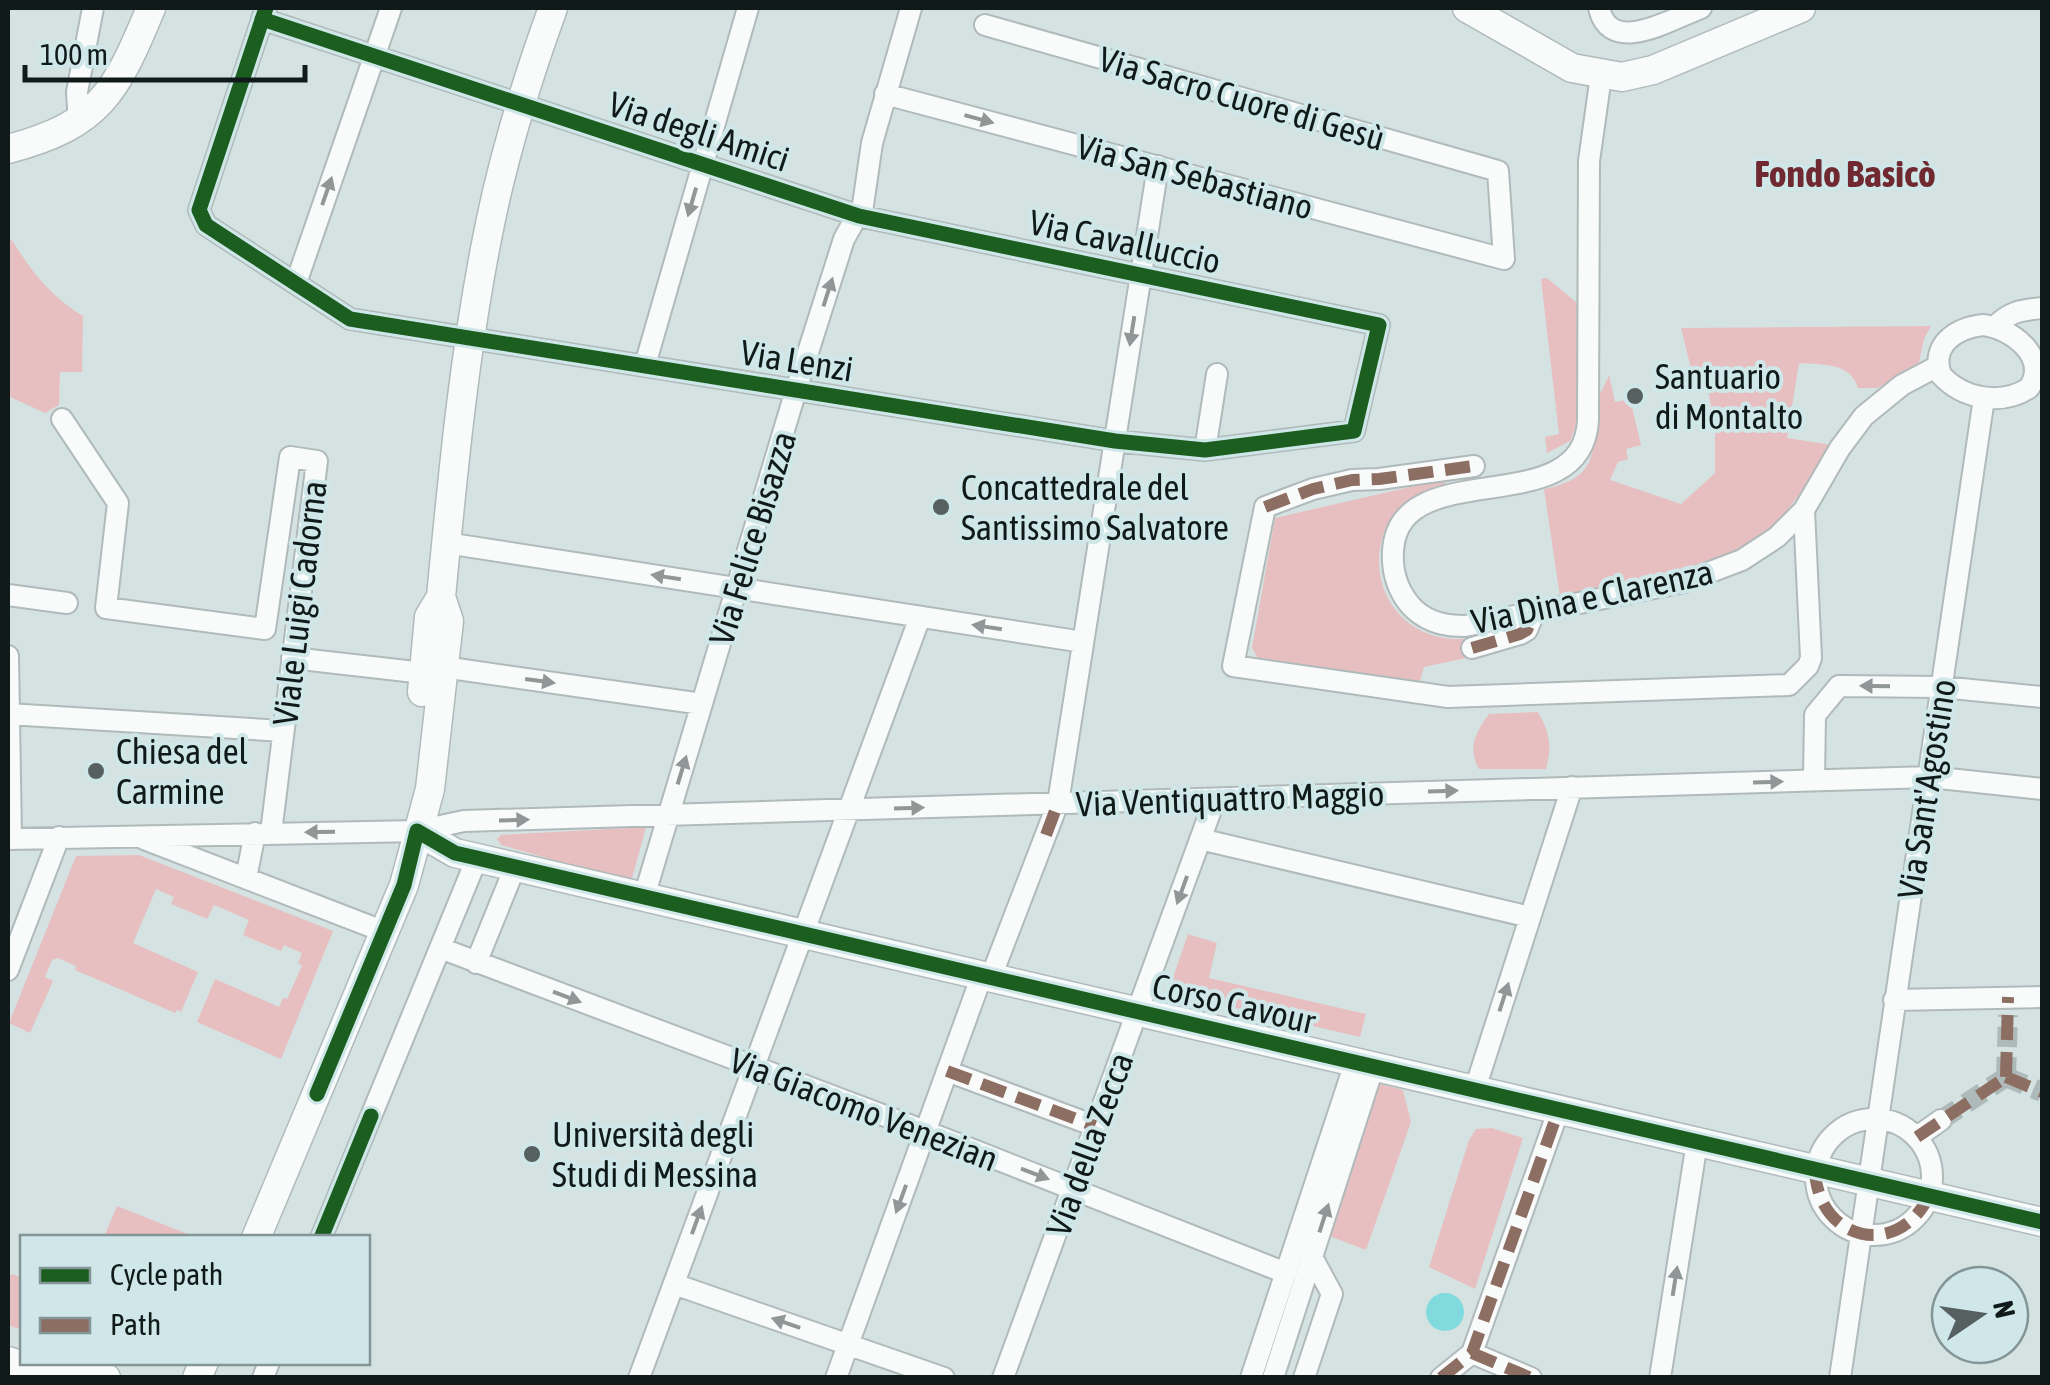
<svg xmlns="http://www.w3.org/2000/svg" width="2050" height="1385" font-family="'Asap Condensed',sans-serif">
<rect width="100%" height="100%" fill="#d5e2e2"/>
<path fill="#e8bfc0" d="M12,240C30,270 52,298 83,316L82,372H60L59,405L45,413L8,396V241Z
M1547,278L1577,303L1578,420L1570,441L1547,453L1545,437L1559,434L1541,279Z
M1931,326L1924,339L1918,367L1877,388H1858C1850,362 1823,365 1799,363L1787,438L1832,445C1817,468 1802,494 1783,515C1729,577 1635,582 1560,597L1544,489C1601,478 1592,450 1597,405C1598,395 1605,385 1609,375L1615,402L1630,399L1641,445L1626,449L1628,459L1618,462L1610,480L1681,504L1715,473V426L1707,384L1695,385L1681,328Z
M1445,479V484C1341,508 1367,652 1473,638L1471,657L1424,667L1420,681L1259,660L1252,648L1275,518Z
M1538,712C1550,732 1552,747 1546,769H1479C1467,747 1476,732 1489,714Z
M646,827L631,882L501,845L497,839L501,835Z
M139,855L333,931L281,1059L197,1022L215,979L279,1007L283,998L287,999L302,966L298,963L302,953L284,945L281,951L243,935L249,920L214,905L207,919L171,904L174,897L156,889L133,943L198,972L181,1012L177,1010L175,1013L75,970L76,966L58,958L52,960L45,977L53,981L30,1033L9,1023L76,856Z
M1188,934L1217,943L1209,978L1366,1014L1360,1037L1168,992Z
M1373,1082L1403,1090L1411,1122L1366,1250L1324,1234Z
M1492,1128L1523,1138L1475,1289L1429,1267L1469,1140L1476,1129Z
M117,1206L195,1237H104Z
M12,1274L22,1278V1330L8,1325V1278Z"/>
<path fill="#80dade" d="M1426 1312a19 19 0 1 1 38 0a19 19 0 1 1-38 0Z"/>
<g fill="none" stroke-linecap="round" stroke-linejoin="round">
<path stroke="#aebaba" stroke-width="20" stroke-dasharray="20 10" stroke-linecap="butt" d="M2006,1077L2008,1015
M2006,1077L2042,1092
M1941,1120L2006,1077"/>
<g stroke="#b0babb" stroke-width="24">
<path id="street" d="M1599,8C1610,57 1671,19 1701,8
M262,19L859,216L1379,325L1354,431L1205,450L1115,441L350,319L206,225L199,210L266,8
M1601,76L1589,161L1588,420C1583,529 1386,446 1393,562C1394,580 1402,598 1415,610C1430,623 1446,626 1465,626L1684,582L1742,560L1777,537L1804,510L1840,448L1864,416L1902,385L1938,366
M885,94L1504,259L1498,171L985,25
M79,122L77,92L93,8
M296,283L391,8
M1983,325C2011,328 2050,357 2029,388C2001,406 1963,399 1941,375C1930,345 1956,328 1983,325Z
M1995,327C2009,311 2023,310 2042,308
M645,365L748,8
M62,419L118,503L106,608L265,629L290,457L317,461L271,833
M1205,450L1217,374
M1474,466L1379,479L1352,480L1313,489L1265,507L1233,666L1448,697L1789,685L1808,666L1811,658L1804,510
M446,543L1083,642
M8,595L67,603
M1472,648L1520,634L1527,630L1534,613
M8,656L11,839
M292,658L424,673
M443,667L702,704
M8,714L283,731
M1814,781L1815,715L1839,686L1942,687L2042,697
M8,839L417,831L464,821L1930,777L2042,789
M144,839L385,932
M1200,839L1530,917
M246,878L255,833
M644,897L796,390L844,239L863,205L872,143L911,8
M440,948L925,1131L1286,1273
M476,963L515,867
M8,970L59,837
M991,977L1058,803L1158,166
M1894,1000L2042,997
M947,1071L1095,1126
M1475,1089L1572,787
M1816 1177a58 58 0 1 1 116 0a58 58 0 1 1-116 0Z
M1917,1137L1941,1120
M321,1238L477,858
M674,1284L944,1378
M1472,1353L1531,1378
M263,1378L269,1362
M639,1378L920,617
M836,1378L982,975
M1003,1378L1215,799
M1251,1378L1356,1060
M1273,1378L1374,1065
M1304,1378L1332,1294L1312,1257
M1441,1378L1472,1353L1559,1109
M1660,1378L1697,1142
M1840,1378L1984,398"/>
</g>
<g stroke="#b0babb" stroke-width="31">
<path id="secondary" d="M1467,8L1572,68L1622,77L1653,70L1801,8
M8,149C100,125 116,92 151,8
M422,692L429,617L441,597
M417,831L455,853L477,858L2042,1222
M256,1238L404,885L430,789L449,621L441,597C453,471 465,343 491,219C506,147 528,77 553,8
M8,1361L57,1378
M61,1362L106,1378
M197,1378L204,1362"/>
</g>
<use href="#street" stroke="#f9fbfb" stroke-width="20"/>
<use href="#secondary" stroke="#f9fbfb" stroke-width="28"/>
<path stroke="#8d6e63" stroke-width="12" stroke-dasharray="25 12" stroke-linecap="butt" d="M1265,507L1313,489L1352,480L1379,479L1474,466
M1472,648L1520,634L1527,630L1534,613
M1046,835L1058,803
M947,1071L1095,1126
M2006,1077L2008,997
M2006,1077L2042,1092
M1917,1137L2006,1077
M1815,1168C1816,1240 1897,1261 1929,1196
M1472,1353L1531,1378
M1441,1378L1472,1353L1559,1109"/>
<g stroke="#cfe7e8" stroke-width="21">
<path id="cycleway" d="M262,19L859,216L1379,325L1354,431L1205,450L1115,441L350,319L206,225L199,210L266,8
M317,1094L404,885L417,831L455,853L477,858L2042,1222
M321,1238L371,1116"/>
</g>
<use href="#cycleway" stroke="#1b5e20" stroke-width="15"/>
</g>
<defs><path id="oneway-solid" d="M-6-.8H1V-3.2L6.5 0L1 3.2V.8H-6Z" transform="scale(2.5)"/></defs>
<g fill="#919696">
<use href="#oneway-solid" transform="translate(979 119) rotate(15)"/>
<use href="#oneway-solid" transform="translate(327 191) rotate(-71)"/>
<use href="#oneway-solid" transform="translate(692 202) rotate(106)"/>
<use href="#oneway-solid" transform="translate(828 292) rotate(-72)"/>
<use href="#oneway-solid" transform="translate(1132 331) rotate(99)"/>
<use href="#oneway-solid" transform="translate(666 577) rotate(-171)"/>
<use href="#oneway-solid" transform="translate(987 627) rotate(-171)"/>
<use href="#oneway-solid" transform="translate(540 681) rotate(8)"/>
<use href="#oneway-solid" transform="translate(1875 686) rotate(-179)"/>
<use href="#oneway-solid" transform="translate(682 770) rotate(-73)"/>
<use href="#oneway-solid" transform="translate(1768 782) rotate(-2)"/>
<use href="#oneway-solid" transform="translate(1443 791) rotate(-2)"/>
<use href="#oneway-solid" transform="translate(909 808) rotate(-2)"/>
<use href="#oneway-solid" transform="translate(514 820) rotate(-2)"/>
<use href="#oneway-solid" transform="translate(320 832) rotate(179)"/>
<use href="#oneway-solid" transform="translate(1182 890) rotate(110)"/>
<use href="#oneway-solid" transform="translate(567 997) rotate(21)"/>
<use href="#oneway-solid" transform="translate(1504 997) rotate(-72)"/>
<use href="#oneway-solid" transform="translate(1035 1174) rotate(21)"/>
<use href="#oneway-solid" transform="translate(901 1199) rotate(110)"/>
<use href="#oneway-solid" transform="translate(1324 1218) rotate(-72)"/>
<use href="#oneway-solid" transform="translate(697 1220) rotate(-70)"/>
<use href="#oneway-solid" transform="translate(1675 1281) rotate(-81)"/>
<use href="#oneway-solid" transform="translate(786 1323) rotate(-161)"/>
</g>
<g fill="#566060" stroke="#cfe7e8" stroke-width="4">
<circle cx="1635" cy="396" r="10"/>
<circle cx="941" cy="507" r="10"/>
<circle cx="96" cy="771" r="10"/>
<circle cx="532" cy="1154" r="10"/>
</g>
<g text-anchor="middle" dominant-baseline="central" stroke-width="8" stroke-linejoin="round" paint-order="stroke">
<g font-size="35" fill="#111a1a" stroke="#cfe7e8">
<text transform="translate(1242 98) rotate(16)">Via Sacro Cuore di Gesù</text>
<text transform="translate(699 131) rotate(18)">Via degli Amici</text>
<text transform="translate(1195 176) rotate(15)">Via San Sebastiano</text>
<text transform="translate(1125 241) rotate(12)">Via Cavalluccio</text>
<text transform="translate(797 360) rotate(9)">Via Lenzi</text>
<text transform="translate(752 538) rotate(-73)">Via Felice Bisazza</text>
<text transform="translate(1592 596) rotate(-12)">Via Dina e Clarenza</text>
<text transform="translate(299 603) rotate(-83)">Viale Luigi Cadorna</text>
<text transform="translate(1926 789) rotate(-81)">Via Sant'Agostino</text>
<text transform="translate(1230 798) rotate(-2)">Via Ventiquattro Maggio</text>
<text transform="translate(1234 1003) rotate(13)">Corso Cavour</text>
<text transform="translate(864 1109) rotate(21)">Via Giacomo Venezian</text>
<text transform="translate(1089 1144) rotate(-70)">Via della Zecca</text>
</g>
<g font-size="35" fill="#111a1a" stroke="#cfe7e8" text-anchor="start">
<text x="1655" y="376">Santuario<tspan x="1655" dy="40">di Montalto</tspan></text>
<text x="961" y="487">Concattedrale del<tspan x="961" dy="40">Santissimo Salvatore</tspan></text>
<text x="116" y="751">Chiesa del<tspan x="116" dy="40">Carmine</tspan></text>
<text x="552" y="1134">Università degli<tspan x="552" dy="40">Studi di Messina</tspan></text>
</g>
<g font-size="38" font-weight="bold" fill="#702930" stroke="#cfe7e8">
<text x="1845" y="173">Fondo Basicò</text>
</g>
</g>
<rect width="2050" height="1385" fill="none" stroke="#111a1a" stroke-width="20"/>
<rect x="20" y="1235" width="350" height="130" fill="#cfe7e8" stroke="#839596" stroke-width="2.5"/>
<rect x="40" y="1268" width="50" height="15" fill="#1b5e20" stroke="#839596" stroke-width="2.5"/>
<text x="110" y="1285" font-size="30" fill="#111a1a">Cycle path</text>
<rect x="40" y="1318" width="50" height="15" fill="#8d6e63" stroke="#839596" stroke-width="2.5"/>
<text x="110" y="1335" font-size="30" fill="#111a1a">Path</text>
<g transform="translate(1980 1315) rotate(77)"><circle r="48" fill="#cfe7e8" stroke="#839596" stroke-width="2.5"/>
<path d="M0-8L18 38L0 25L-18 38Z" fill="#566060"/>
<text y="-15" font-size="28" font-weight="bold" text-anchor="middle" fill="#111a1a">N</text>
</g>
<path d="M25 65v15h280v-15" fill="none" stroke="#111a1a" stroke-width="5"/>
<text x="40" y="65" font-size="30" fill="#111a1a" stroke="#cfe7e8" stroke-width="8" paint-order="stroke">100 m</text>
</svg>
